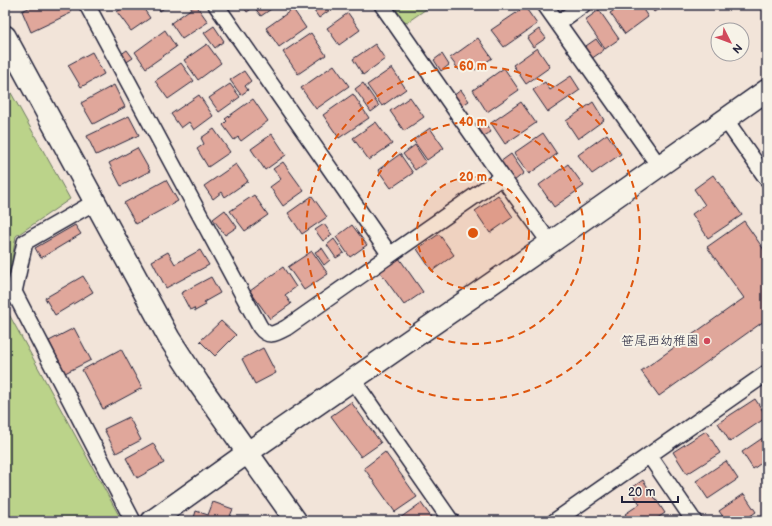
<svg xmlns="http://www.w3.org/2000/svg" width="772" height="526" font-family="'Balsamiq Sans','Klee One',sans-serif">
<rect width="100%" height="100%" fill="#f2e4d9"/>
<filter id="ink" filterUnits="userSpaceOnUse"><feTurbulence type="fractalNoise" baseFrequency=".025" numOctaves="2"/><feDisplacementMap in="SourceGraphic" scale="8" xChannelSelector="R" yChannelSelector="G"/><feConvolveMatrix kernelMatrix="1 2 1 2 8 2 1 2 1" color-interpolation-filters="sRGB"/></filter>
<g filter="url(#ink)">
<path fill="#bbd38a" stroke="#6e7a62" d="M393,5H432L406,23Z
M5,82L70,199L16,236L5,299Z
M5,307L122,521H5Z"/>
<path fill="#e0a79b" stroke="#22223b" d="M35,5H68L71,13L31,32L22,11Z
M126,5H141L150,18L131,31L117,12Z
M155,5H168L160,11Z
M196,5L208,22L182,39L171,23Z
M242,5H277L261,16L254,7L247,12Z
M310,5H337L319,18Z
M622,5H640L648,17L625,34L610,13Z
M649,5H664L654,12Z
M525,7L537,24L504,47L491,30Z
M293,9L306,28L279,47L266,28Z
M599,10L619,39L605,49L585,20Z
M348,13L360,30L339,45L327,28Z
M214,26L224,41L215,48L204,33Z
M539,29L546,38L533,47L527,38Z
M165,30L176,47L146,68L135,52Z
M311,33L326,55L298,74L283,52Z
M478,38L492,58L475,70L470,62L459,70L450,58Z
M596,39L604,50L591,59L583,48Z
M207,44L221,63L198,80L184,60Z
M375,44L385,59L363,75L353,59Z
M537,48L550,67L526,84L513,65Z
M127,50L133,58L125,63L120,55Z
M92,52L104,74L81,87L68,65Z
M442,54L449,65L441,71L434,60Z
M181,63L194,81L168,99L155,81Z
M334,65L349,86L316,109L301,88Z
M392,68L406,89L382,106L367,85Z
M504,68L519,90L487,112L473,90Z
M244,71L251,81L245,86L248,90L241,95L230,80Z
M571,76L580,90L548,112L533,90L545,82L550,90Z
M363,83L379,106L371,112L355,89Z
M230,84L240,97L219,112L209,98Z
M114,85L125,107L93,124L81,103Z
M461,90L469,101L460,107L453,96Z
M353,94L369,118L339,138L323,115Z
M199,95L213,116L194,130L189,122L181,128L171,114Z
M410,97L424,117L404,131L390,111Z
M253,99L268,121L241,141L238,137L234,140L223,125L227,121L225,119Z
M521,102L536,123L505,144L491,123Z
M593,102L604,120L578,139L566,121Z
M129,116L139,135L96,155L87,136Z
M483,120L491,132L484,136L476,124Z
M376,122L392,144L369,160L353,138Z
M430,128L444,148L427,160L413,140Z
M214,129L230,152L208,167L197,149L204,144L201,138Z
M543,133L557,154L529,174L514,153Z
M272,134L286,155L265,170L251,149Z
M607,134L621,154L592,174L578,155Z
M415,145L426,162L415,170L403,154Z
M137,148L150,171L121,186L109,163Z
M400,154L413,173L391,188L378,170Z
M511,154L524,173L514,181L500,162Z
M283,162L304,191L283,206L270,187L281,179L273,169Z
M236,164L248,181L225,197L222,192L213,199L204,186Z
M568,164L584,186L554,207L539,185Z
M713,175L742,215L708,238L692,214L705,205L694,189Z
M166,180L178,201L136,224L124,203Z
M254,195L268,215L245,231L230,211Z
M498,195L513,217L490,233L475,211Z
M312,196L327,217L302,234L288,213Z
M225,210L237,227L225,235L213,219Z
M744,221L767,254V319L659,396L641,371L744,298L707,247Z
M324,224L332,235L323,241L315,230Z
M75,225L81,234L41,258L35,248Z
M352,225L367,245L350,257L336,237Z
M439,234L454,255L432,271L417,249Z
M334,239L344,253L336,258L327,245Z
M322,248L330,260L324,265L315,252Z
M200,250L209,265L166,288L152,261L168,252L175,264Z
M312,251L328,274L304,290L288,267Z
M399,258L423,292L404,305L380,272Z
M283,267L296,287L285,295L291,304L270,319L250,291Z
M83,276L93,292L55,315L45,298Z
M211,277L220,293L204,302L206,305L195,311L194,308L190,310L181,293Z
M221,321L236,335L215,356L200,341Z
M74,328L91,360L65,373L49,341Z
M263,348L276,373L255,384L242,359Z
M121,349L142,388L103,409L82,370Z
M755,399L767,417L730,442L718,423Z
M351,402L381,443L361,457L331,416Z
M129,417L141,440L116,453L104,429Z
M706,431L720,453L687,474L673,452Z
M767,435V459L753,469L742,452Z
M153,443L164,463L137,478L126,458Z
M385,452L417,497L395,512L364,468Z
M726,461L738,479L708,499L696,481Z
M767,475V487L762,479Z
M643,480L665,513L653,521H630L625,514L640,504L630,489Z
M744,494L756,512L743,521H726L719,511Z
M213,502L233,509L228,521H193L196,511L208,515Z
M421,503L434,521H402L400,518Z"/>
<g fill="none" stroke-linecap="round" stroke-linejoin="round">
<g stroke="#22223b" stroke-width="18">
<path id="street" d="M87,5L260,327C268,338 275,334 286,328L390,255
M216,5L390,255L502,177L550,243
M382,5L502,177
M545,5L659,166
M558,23L583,5
M725,119L767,179
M95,202L25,242L14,292L133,521
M353,380L451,521
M649,455L694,521
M555,521L767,373"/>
</g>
<g stroke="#22223b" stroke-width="24">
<path id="secondary" d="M5,36L169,338L199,384L296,521
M152,521L247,453L550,243L767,90"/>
</g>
<use href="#street" stroke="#f7f3e8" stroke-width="15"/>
<use href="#secondary" stroke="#f7f3e8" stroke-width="21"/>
</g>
</g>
<circle cx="473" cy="233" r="56" fill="#de560e" fill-opacity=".12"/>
<g fill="none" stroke="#de560e" stroke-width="2" stroke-dasharray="7 5">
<circle cx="473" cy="233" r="56"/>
<circle cx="473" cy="233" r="111"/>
<circle cx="473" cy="233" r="167"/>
</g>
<circle fill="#d1495b" stroke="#f7f3e8" stroke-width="1.5" cx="707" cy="341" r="4"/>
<g text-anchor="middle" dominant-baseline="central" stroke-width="4" stroke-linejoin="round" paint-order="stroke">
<g font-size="13" fill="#22223b" stroke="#f7f3e8" text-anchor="end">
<text x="699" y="341">笹尾西幼稚園</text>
</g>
</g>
<circle cx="473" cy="233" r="6" fill="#de560e" stroke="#f7f3e8" stroke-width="2"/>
<g font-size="12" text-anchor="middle" font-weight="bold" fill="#de560e" stroke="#f7f3e8" stroke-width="4" stroke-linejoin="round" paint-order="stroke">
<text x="473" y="70">60 m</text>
<text x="473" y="126">40 m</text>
<text x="473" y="181">20 m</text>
</g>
<rect width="772" height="526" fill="none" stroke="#f7f3e8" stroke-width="20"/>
<rect x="10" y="10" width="752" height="506" fill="none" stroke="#22223b" stroke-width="1.5" filter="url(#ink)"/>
<g transform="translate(730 42) rotate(132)"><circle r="19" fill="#f7f3e8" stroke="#a29fa3"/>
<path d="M0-3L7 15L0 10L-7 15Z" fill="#d1495b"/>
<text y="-6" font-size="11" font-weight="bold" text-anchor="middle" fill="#22223b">N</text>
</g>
<path d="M622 496v6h56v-6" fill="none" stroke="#22223b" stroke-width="2"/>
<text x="628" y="496" font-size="12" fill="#22223b" stroke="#f7f3e8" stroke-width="3" paint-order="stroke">20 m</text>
</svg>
